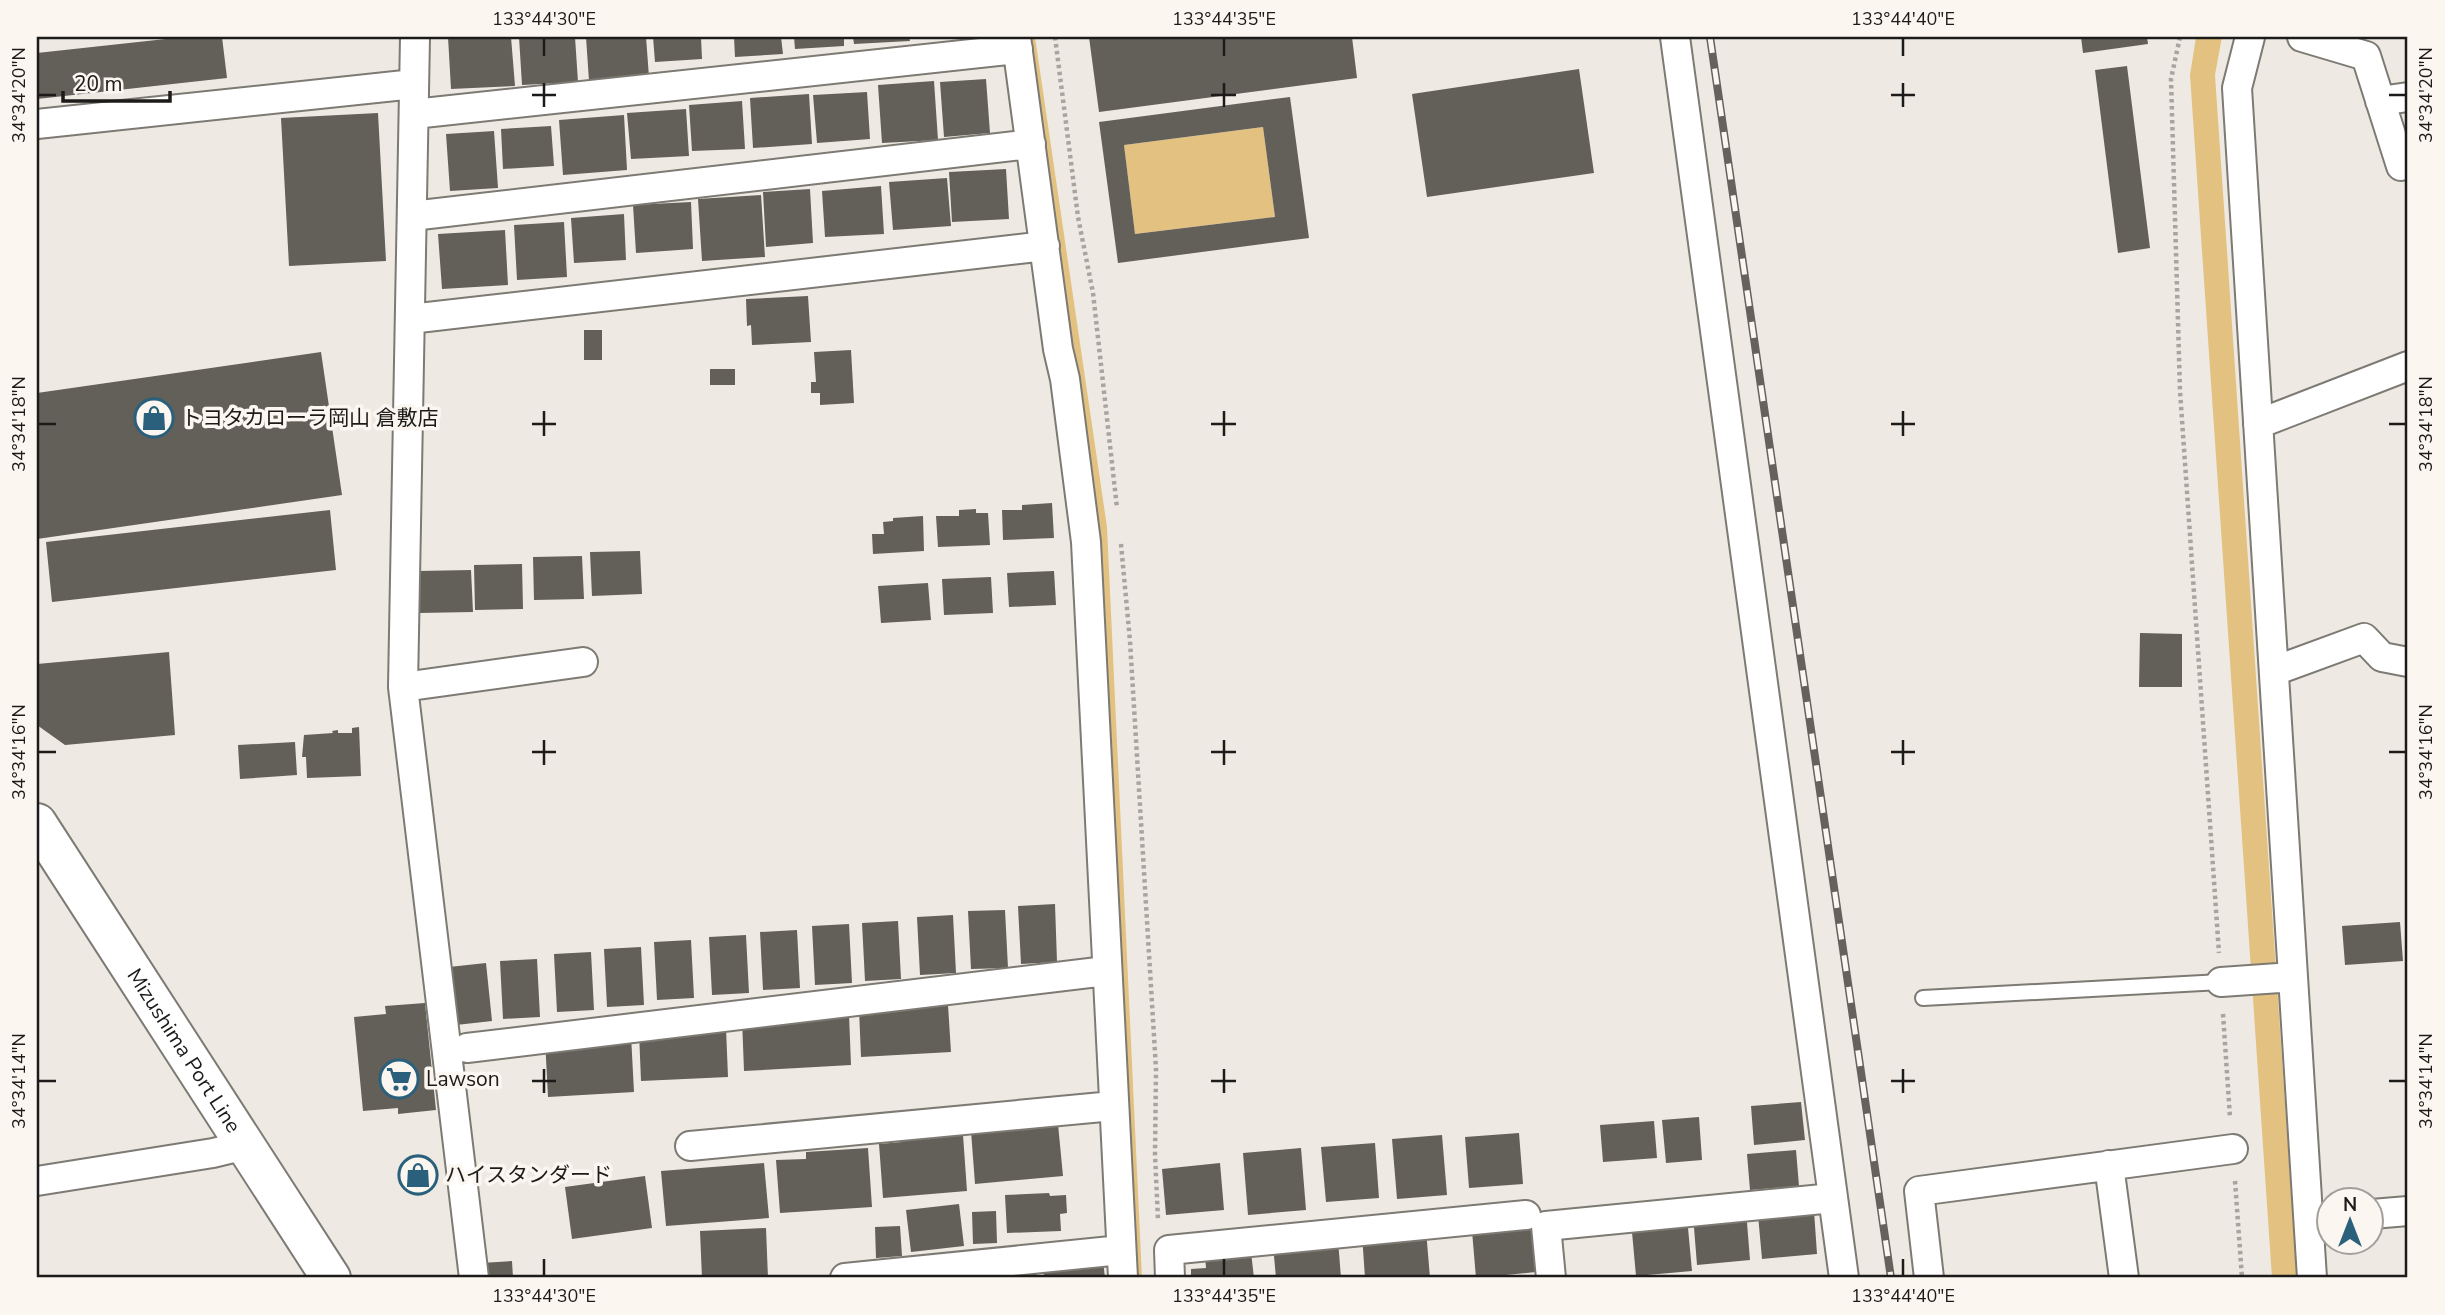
<svg xmlns="http://www.w3.org/2000/svg" width="2445" height="1315" font-family="'Nunito Sans','Noto Sans JP',sans-serif">
<rect width="100%" height="100%" fill="#eeeae3"/>
<path fill="#e3c281" d="M1029,37H1035L1107,527L1142,1278H1133L1098,528Z
M2196,37H2222L2215,75L2297,1278H2272L2190,75Z
M1263,127L1275,217L1135,234L1124,145Z"/>
<path fill="#635f59" fill-rule="evenodd" d="M184,37H222L227,78L37,99V53Z
M448,37H511L515,86L451,89Z
M519,37H575L578,82L522,85Z
M586,37H646L649,77L589,81Z
M653,37H701L702,59L655,62Z
M734,37H781L783,54L735,57Z
M794,37H844V46L795,49Z
M853,37H909L910,41L854,44Z
M1089,37H1352L1357,78L1099,112Z
M2081,37H2147L2148,44L2083,53Z
M2127,66L2150,248L2118,253L2095,70Z
M1579,69L1594,173L1427,197L1412,94Z
M986,79L990,133L944,137L940,82Z
M934,81L938,140L882,143L878,85Z
M867,92L870,139L817,143L813,95Z
M809,94L812,144L753,148L750,98Z
M1290,97L1309,238L1118,263L1099,122ZM1263,127L1275,217L1135,234L1124,145Z
M742,101L745,149L692,151L689,105Z
M686,109L689,156L631,159L627,113Z
M378,113L386,261L289,266L281,118Z
M624,115L627,170L563,175L559,120Z
M551,126L554,166L503,169L501,129Z
M494,131L498,188L450,191L446,134Z
M1006,169L1009,219L952,222L949,172Z
M947,178L951,226L893,230L889,182Z
M881,186L884,234L825,237L822,191Z
M810,189L813,243L766,247L763,192Z
M761,195L765,257L702,261L698,199Z
M691,202L693,249L636,253L633,205Z
M624,214L626,260L574,263L571,218Z
M564,222L567,277L517,280L514,225Z
M505,230L508,285L442,289L438,234Z
M808,296L811,342L752,345L751,325L747,326L746,299Z
M584,330H602V360H584Z
M851,350L854,403L820,405V393H811V382H816L814,352Z
M321,352L342,495L37,539V393Z
M710,369H735V385H710Z
M1052,503L1054,538L1003,540L1002,510H1022V505Z
M976,509V513H988L990,545L938,547L936,516H959V510Z
M330,510L336,570L52,602L46,542Z
M923,516L924,551L873,554L872,534H884L883,522L893,521V518Z
M640,551L642,594L592,596L590,552Z
M582,556L584,599L534,600L533,557Z
M522,564L523,609L475,610L474,565Z
M471,570L473,612L419,613L418,571Z
M1054,571L1056,605L1009,607L1007,573Z
M991,577L993,613L944,615L942,579Z
M928,583L931,620L881,623L878,586Z
M2140,633L2182,634V687H2139Z
M169,652L175,735L65,745L37,725V664Z
M359,727L361,776L307,778L306,757H302L304,735L333,733L332,731L338,730V733H352V728Z
M295,742L297,775L240,779L238,745Z
M1055,904L1057,962L1021,964L1018,906Z
M1005,910L1008,968L971,969L968,911Z
M953,915L956,973L920,975L917,917Z
M898,921L901,979L865,981L862,923Z
M2400,922L2403,961L2345,965L2342,926Z
M849,924L852,983L815,985L812,926Z
M797,930L800,988L763,990L760,932Z
M746,935L749,993L712,995L709,937Z
M691,940L694,998L657,1000L654,942Z
M641,947L644,1005L607,1007L604,949Z
M591,952L594,1010L557,1012L554,954Z
M537,959L540,1017L503,1019L500,961Z
M486,963L492,1021L456,1025L449,967Z
M425,1003L436,1110L398,1114V1108L363,1111L354,1017L386,1014L385,1006Z
M948,1005L951,1052L861,1057L859,1009Z
M849,1014L851,1065L744,1071L742,1019Z
M726,1028L728,1077L641,1081L639,1032Z
M631,1035L634,1092L548,1097L545,1039Z
M1801,1102L1805,1140L1754,1145L1751,1106Z
M1699,1117L1702,1160L1666,1163L1662,1120Z
M1654,1121L1657,1158L1603,1162L1600,1125Z
M1058,1124L1063,1176L975,1184L971,1131Z
M934,1133L935,1137L963,1135L967,1191L883,1198L879,1144L902,1142V1136Z
M1519,1133L1523,1184L1469,1188L1465,1137Z
M1442,1135L1447,1195L1397,1199L1392,1139Z
M1375,1143L1379,1198L1326,1202L1321,1147Z
M868,1148L872,1207L780,1213L776,1160L806,1159V1152Z
M1301,1148L1306,1210L1248,1215L1243,1153Z
M1796,1150L1799,1186L1750,1190L1747,1154Z
M764,1163L769,1218L666,1226L661,1171Z
M1220,1163L1224,1210L1166,1215L1162,1169Z
M645,1176L652,1228L572,1239L565,1187Z
M1049,1193L1050,1196L1066,1195L1067,1213L1060,1214L1061,1231L1007,1233L1005,1195Z
M959,1204L964,1246L911,1252L906,1210Z
M1746,1210L1750,1260L1697,1265L1693,1215Z
M996,1211L997,1243L973,1244L972,1212Z
M1814,1211L1817,1254L1762,1259L1758,1215Z
M1687,1217L1692,1271L1636,1276L1631,1221Z
M900,1226L902,1256L876,1258L875,1227Z
M1533,1226L1536,1272L1476,1278L1472,1231Z
M766,1228L768,1278H702L700,1231Z
M1426,1230L1430,1278H1365L1362,1234Z
M1338,1240L1341,1278H1276L1273,1245Z
M1251,1252L1254,1278H1191V1269L1206,1268L1205,1256Z
M1103,1260L1105,1278H1044L1043,1265Z
M512,1261L513,1278H482L481,1263Z
M1036,1269L1037,1278H972Z"/>
<g fill="none" stroke-linecap="round" stroke-linejoin="round">
<g stroke="#7d7a73" stroke-width="18">
<path id="lane" d="M1923,998L2221,982"/>
</g>
<g stroke="#7d7a73" stroke-width="32">
<path id="street" d="M415,37L403,687L474,1278
M1016,37L1058,349L1065,379L1086,542L1123,1278
M1675,37L1844,1278
M2250,37L2237,88L2312,1278
M2302,37L2366,56L2401,166
M2380,101L2408,97
M414,114L1018,49
M37,124L414,84
M412,216L1031,144
M410,319L1045,246
M2258,424L2408,366
M2274,671L2364,638L2382,657L2408,662
M403,687L583,662
M2221,982L2293,977
M467,1048L1106,971
M690,1146L1113,1106
M2109,1165L2124,1278
M37,1181L213,1153L246,1145
M2372,1214L2408,1211
M845,1278L1121,1250
M1170,1278L1169,1250L1526,1215
M1551,1278L1546,1226L1833,1198
M1929,1278L1919,1191L2233,1149"/>
</g>
<g stroke="#7d7a73" stroke-width="42">
<g id="secondary">
<path id="s1" d="M37,823L331,1278"/>
</g>
</g>
<path stroke="#a8a49f" stroke-width="4.5" stroke-dasharray="3.5 3.5" stroke-linecap="butt" d="M1055,37L1078,217L1093,293L1117,508
M2180,37L2171,79L2180,391L2219,953
M1121,544L1130,641L1156,1069L1155,1154L1158,1220
M2223,1014L2230,1117
M2235,1181L2242,1278"/>
<use href="#lane" stroke="#fff" stroke-width="14"/>
<use href="#street" stroke="#fff" stroke-width="28"/>
<use href="#secondary" stroke="#fff" stroke-width="38"/>
<g stroke="#65625e" stroke-width="8">
<path id="rail" d="M1710,37L1891,1278"/>
</g>
<use href="#rail" stroke="#fbf7f0" stroke-width="5" stroke-dasharray="16" stroke-linecap="butt"/>
</g>
<path fill="none" stroke="#1d1b19" stroke-width="2.5" d="M544,38V56M1224,38V56M1903,38V56M544,83V107M1224,83V107M1903,83V107M38,95H56M532,95H556M1211,95H1236M1891,95H1915M2389,95H2406M544,411V436M1224,411V436M1903,411V436M38,424H56M532,424H556M1211,424H1236M1891,424H1915M2389,424H2406M544,740V765M1224,740V765M1903,740V765M38,752H56M532,752H556M1211,752H1236M1891,752H1915M2389,752H2406M544,1069V1093M1224,1069V1093M1903,1069V1093M38,1081H56M532,1081H556M1211,1081H1236M1891,1081H1915M2389,1081H2406M544,1259V1276M1224,1259V1276M1903,1259V1276"/>
<defs>
<g id="shop-ring" transform="scale(2.0125)"><circle r="9.5" fill="#fbf7f0" stroke="#2a607b" stroke-width="1.5"/><path d="M-5-2.5h2.3a2.7 3.5 0 0 1 5.4 0H5L5.5 6h-11ZM-1.5-2.5h3a1.5 2.3 0 0 0-3 0Z" fill="#2a607b"/></g>
<g id="supermarket-ring" transform="scale(2.0125)"><circle r="9.5" fill="#fbf7f0" stroke="#2a607b" stroke-width="1.5"/><path d="M-6-5.5h2.5l.6 2H6L4.5 2H-2.5L-4.4-4H-6ZM-1.5 3.2a1.3 1.3 0 1 0 .1 0ZM3 3.2a1.3 1.3 0 1 0 .1 0Z" fill="#2a607b"/></g>
</defs>
<g fill-rule="evenodd">
<use href="#shop-ring" x="154" y="418"/>
<use href="#supermarket-ring" x="399" y="1079"/>
<use href="#shop-ring" x="418" y="1175"/>
</g>
<g text-anchor="middle" dominant-baseline="central" stroke-width="7" stroke-linejoin="round" paint-order="stroke">
<g font-size="21" fill="#1d1b19" stroke="#fbf7f0" text-anchor="start">
<text x="181" y="418">トヨタカローラ岡山 倉敷店</text>
<text x="426" y="1079">Lawson</text>
<text x="445" y="1175">ハイスタンダード</text>
</g>
<g font-size="21" fill="#1d1b19" stroke="#fbf7f0">
<text stroke="none"><textPath href="#s1" startOffset="271">Mizushima Port Line</textPath></text>
</g>
</g>
<rect width="2445" height="1315" fill="none" stroke="#fbf7f0" stroke-width="77"/>
<g transform="translate(2350 1221)"><circle r="33" fill="#fbf7f0" stroke="#a29f9a" stroke-width="2"/>
<path d="M0-5L12 26L0 18L-12 26Z" fill="#2a607b"/>
<text y="-10" font-size="19" font-weight="bold" text-anchor="middle" fill="#1d1b19">N</text>
</g>
<path d="M63 91v10h107v-10" fill="none" stroke="#1d1b19" stroke-width="3.5"/>
<text x="74" y="91" font-size="21" fill="#1d1b19" stroke="#fbf7f0" stroke-width="5" paint-order="stroke">20 m</text>
<rect x="38" y="38" width="2368" height="1238" fill="none" stroke="#1d1b19" stroke-width="2.5"/>
<g font-size="18" text-anchor="middle" fill="#1d1b19">
<text x="544" y="25">133°44'30"E</text>
<text x="1224" y="25">133°44'35"E</text>
<text x="1903" y="25">133°44'40"E</text>
<text transform="translate(19 95) rotate(-90)" y="6">34°34'20"N</text>
<text transform="translate(2426 95) rotate(-90)" y="6">34°34'20"N</text>
<text transform="translate(19 424) rotate(-90)" y="6">34°34'18"N</text>
<text transform="translate(2426 424) rotate(-90)" y="6">34°34'18"N</text>
<text transform="translate(19 752) rotate(-90)" y="6">34°34'16"N</text>
<text transform="translate(2426 752) rotate(-90)" y="6">34°34'16"N</text>
<text transform="translate(19 1081) rotate(-90)" y="6">34°34'14"N</text>
<text transform="translate(2426 1081) rotate(-90)" y="6">34°34'14"N</text>
<text x="544" y="1302">133°44'30"E</text>
<text x="1224" y="1302">133°44'35"E</text>
<text x="1903" y="1302">133°44'40"E</text>
</g>
</svg>
